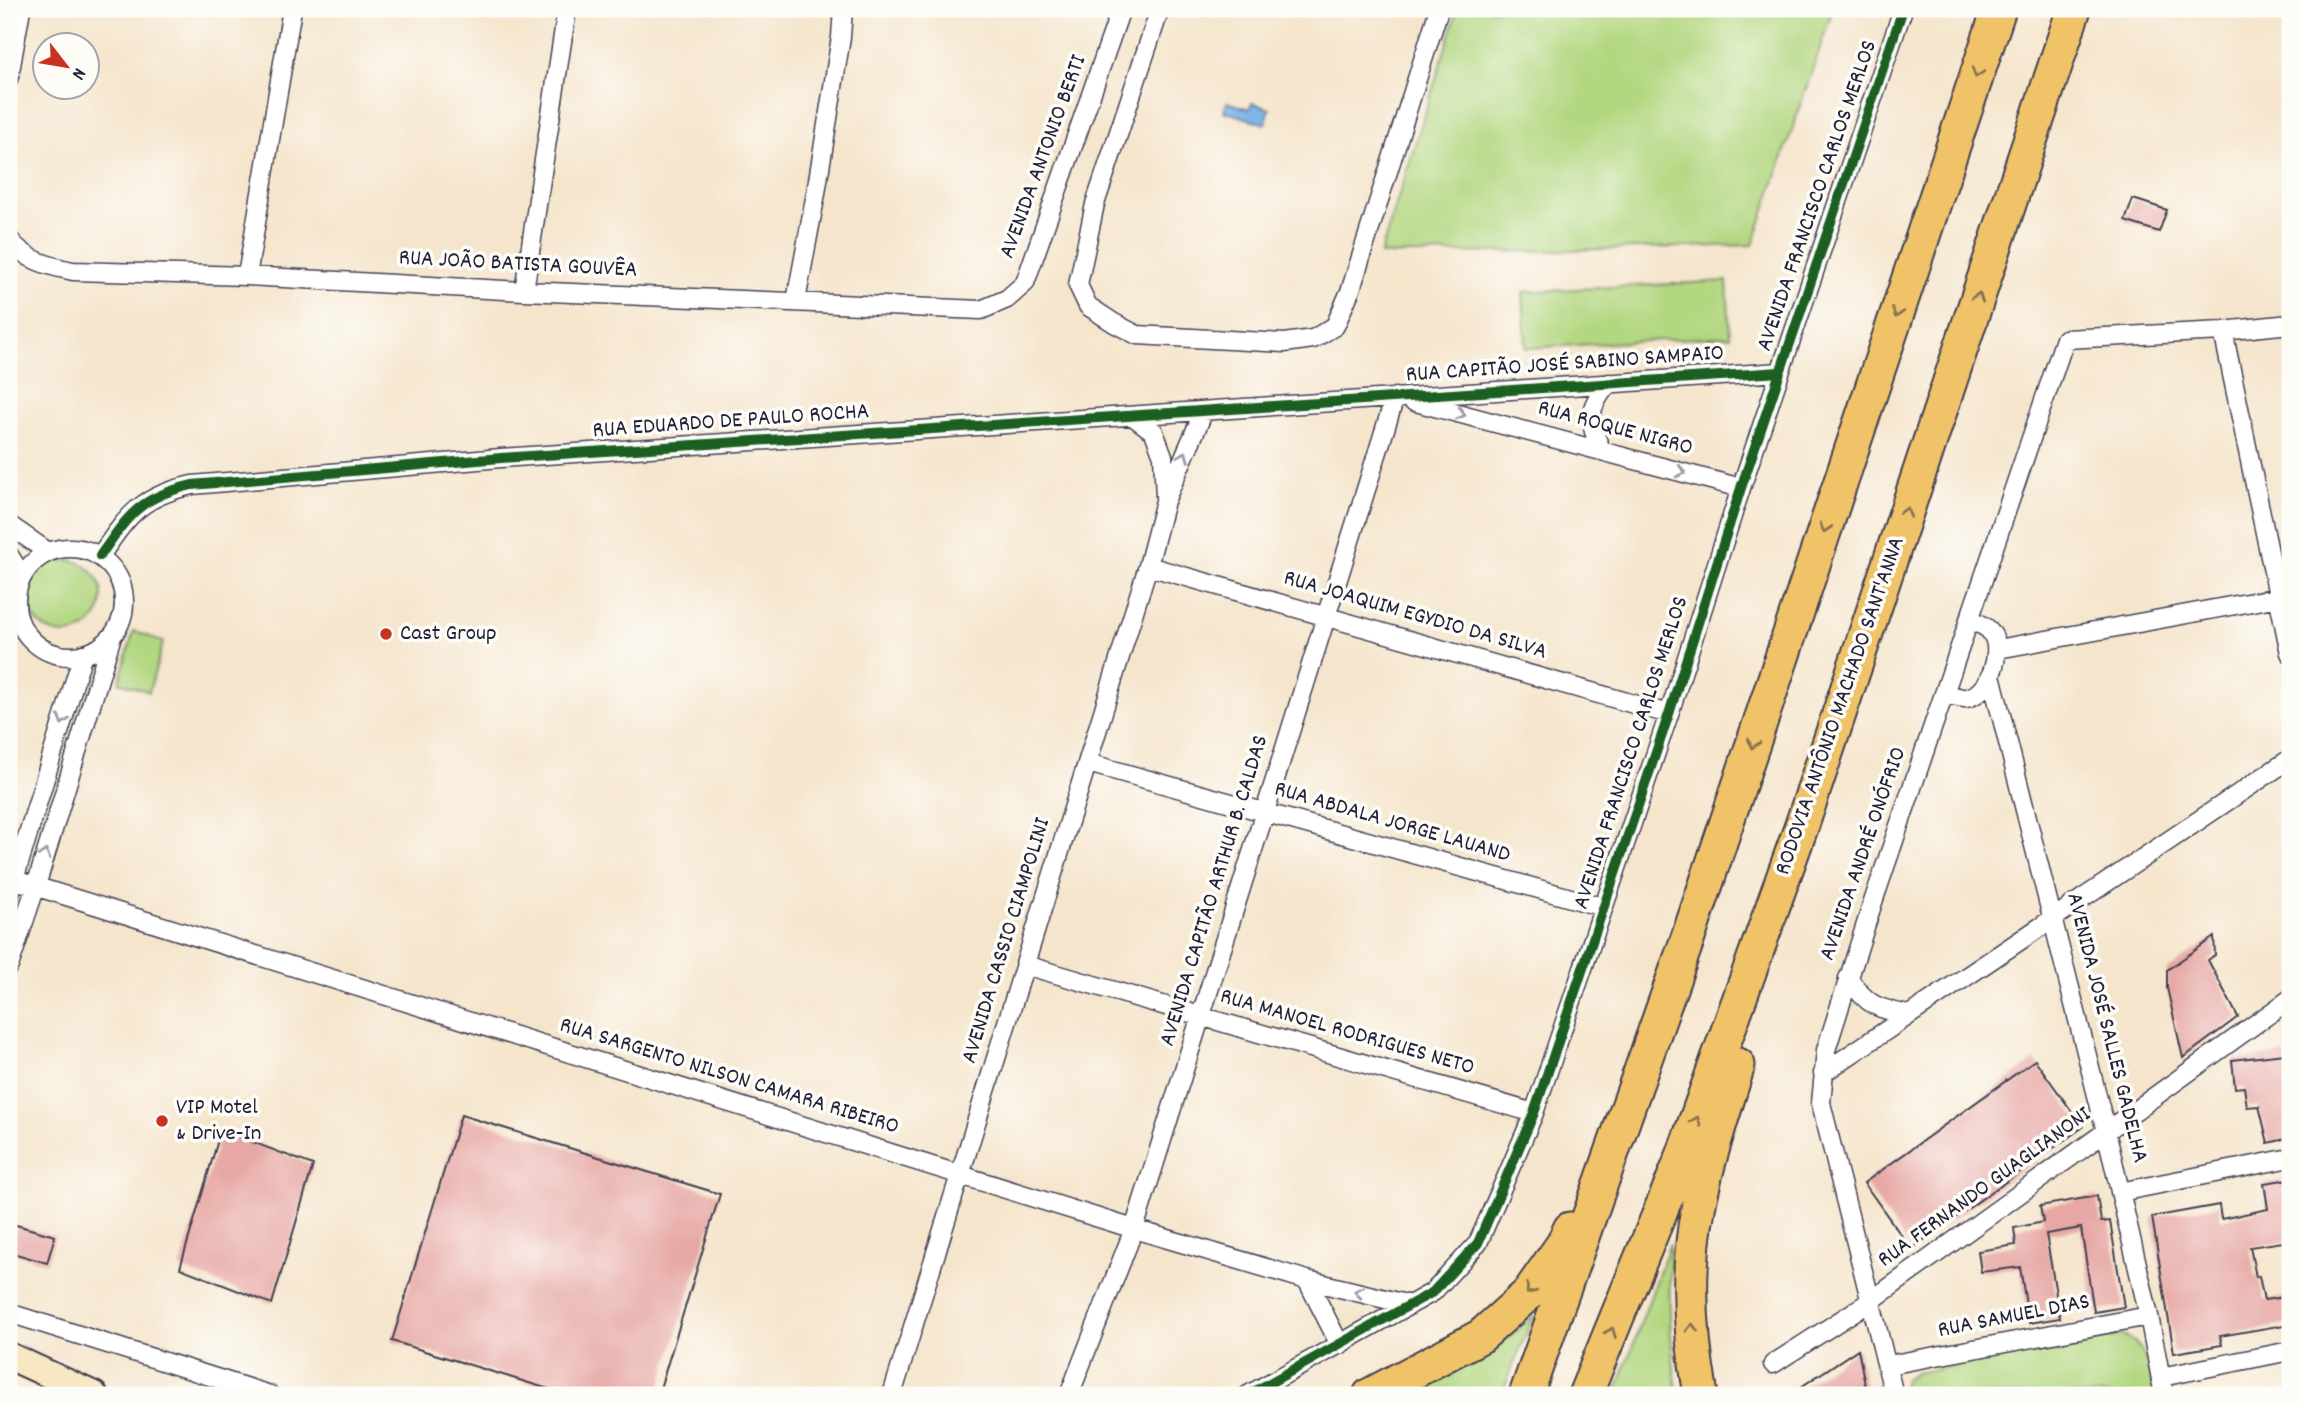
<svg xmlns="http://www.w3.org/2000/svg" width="2299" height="1404" font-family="Dekko,sans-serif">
<rect width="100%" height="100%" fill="#fdfcf7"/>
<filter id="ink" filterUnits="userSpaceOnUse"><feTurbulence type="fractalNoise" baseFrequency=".0143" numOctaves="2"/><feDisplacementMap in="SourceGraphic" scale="14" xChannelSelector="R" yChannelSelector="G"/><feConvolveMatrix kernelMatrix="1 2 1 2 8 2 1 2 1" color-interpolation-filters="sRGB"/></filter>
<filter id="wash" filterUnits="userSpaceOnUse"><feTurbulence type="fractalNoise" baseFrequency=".00686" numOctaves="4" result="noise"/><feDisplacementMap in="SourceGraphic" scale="28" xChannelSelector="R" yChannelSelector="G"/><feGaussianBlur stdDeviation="1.57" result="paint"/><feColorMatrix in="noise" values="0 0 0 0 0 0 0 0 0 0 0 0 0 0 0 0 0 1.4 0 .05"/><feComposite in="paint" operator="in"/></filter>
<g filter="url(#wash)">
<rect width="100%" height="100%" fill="#f5e5cc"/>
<path fill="#b2d780" stroke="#6a7c5e" stroke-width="2" d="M1458,9H1833L1753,245L1380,255Z
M1727,281L1730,336L1526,348L1523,292Z
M28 597a37 37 0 1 1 74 0a37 37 0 1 1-74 0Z
M134,631L163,642L149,692L119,682Z
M1670,1243C1669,1294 1669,1345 1678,1395H1615Z
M1534,1315L1501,1395H1403L1492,1351Z
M2121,1335C2148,1343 2148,1371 2154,1395H1901L1905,1380L1915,1373Z"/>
<path fill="#75afe5" stroke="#4c6890" stroke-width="2" d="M1227,102L1249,109L1252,103L1270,109L1265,124L1224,111Z"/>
<g id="blocks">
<path fill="#e7a8a5" d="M2133,199L2167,210L2159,232L2125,221Z
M2214,937L2215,955L2208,960L2238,1017L2183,1058L2167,988V970Z
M2285,1054L2286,1063H2290V1138L2268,1143L2259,1106L2247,1107L2244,1087L2235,1088L2232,1060Z
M2035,1060L2083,1127L1911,1249L1864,1183Z
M461,1115L720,1194L658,1395H568L392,1341Z
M221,1130L313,1165L272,1304L180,1268Z
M2290,1179V1241L2250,1247L2256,1277L2259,1276L2264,1300L2290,1296V1324L2220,1336L2222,1345L2174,1353L2152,1217L2219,1205L2221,1219L2268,1209L2264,1183Z
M2097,1196L2101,1222L2110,1221L2124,1307L2094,1312L2081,1228L2046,1234L2060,1318L2029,1323L2020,1267L1981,1272L1978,1251L2016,1245L2014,1228L2043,1222L2040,1206Z
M9,1223L55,1236L47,1263L9,1252Z
M1858,1349L1867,1395H1789Z"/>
</g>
</g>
<g filter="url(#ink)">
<use href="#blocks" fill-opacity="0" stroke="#423f51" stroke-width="2"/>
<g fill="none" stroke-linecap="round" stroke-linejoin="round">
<g stroke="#423f51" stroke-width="21">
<path id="minor" d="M1160,9L1095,204L1078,285L1088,306L1114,323L1137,335L1284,343L1313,339L1335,326L1351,289L1439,9
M9,77L21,9
M9,239C25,260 48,266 73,271L247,276L524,291L981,310L1007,299L1025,283L1121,9
M247,276L292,9
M524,291L567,9
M796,301L816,193L841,37L843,9
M2223,331L2290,653
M1412,401L1741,488
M1134,417L1154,432L1163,456L1165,497
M1602,451C1587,421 1587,408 1609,383
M9,525L48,552
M16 602a54 54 0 1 1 108 0a54 54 0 1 1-108 0Z
M9,555L22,576
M100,556C129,514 140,497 192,485L501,458L1780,372
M1148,566L1669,714
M1998,649L2290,595
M1991,675L2106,1131L2149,1316L2164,1395
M1944,693C1950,694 1960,699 1966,698C1989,695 2004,652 1992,634C1988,626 1977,623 1969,619
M1088,763L1603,907
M15,880L1134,1229L1307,1280L1410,1305
M9,896L83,654
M1025,965L1534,1113
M9,966L36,886L112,636
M1848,978C1868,1006 1876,1008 1908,1015
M1823,1073L2290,759
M2120,1192L2290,1158
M1307,1280L1340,1345
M9,1313L270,1395
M1773,1364L1872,1300L2290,999
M1888,1365L2149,1316
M2161,1377L2290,1351
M892,1395L1148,566L1165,501L1204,411
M1069,1395L1134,1229L1395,397
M1248,1395L1433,1292L1478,1243L1534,1113L1669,714L1741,488L1903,9
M1894,1395L1821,1103L1826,1050L1873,902L2065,339L2223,331L2290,324"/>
</g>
<g stroke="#423f51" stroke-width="30">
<path id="secondary" d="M9,1356L94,1395"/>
</g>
<g stroke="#423f51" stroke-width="37">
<path id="motorway" d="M1370,1395L1481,1336L1528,1294L1563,1244L1570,1229
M1526,1395L1689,935L1999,9
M1585,1395L1683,1156L1802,825L2074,9
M1701,1395C1690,1335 1686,1270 1698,1209C1707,1160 1724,1112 1738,1065"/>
</g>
<use href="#minor" stroke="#fff" stroke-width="18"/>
<use href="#secondary" stroke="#f9e7c3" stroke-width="26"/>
<use href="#motorway" stroke="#f1c369" stroke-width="33"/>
<g stroke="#fdfcf7" stroke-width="15">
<path id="cycleway" d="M100,556C129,514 140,497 192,485L501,458L1780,372
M1248,1395L1433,1292L1478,1243L1534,1113L1669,714L1741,488L1903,9"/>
</g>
<use href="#cycleway" stroke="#1b5e20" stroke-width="10"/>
</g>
<defs><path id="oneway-chevron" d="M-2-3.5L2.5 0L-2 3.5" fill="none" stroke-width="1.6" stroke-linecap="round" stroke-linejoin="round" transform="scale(1.75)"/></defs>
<g stroke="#8a7252">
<use href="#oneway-chevron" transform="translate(1977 73) rotate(108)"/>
<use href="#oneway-chevron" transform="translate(1978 297) rotate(-72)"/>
<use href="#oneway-chevron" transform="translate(1897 313) rotate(108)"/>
<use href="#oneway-chevron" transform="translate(1906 512) rotate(-72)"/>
<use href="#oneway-chevron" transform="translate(1825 528) rotate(108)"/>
<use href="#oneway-chevron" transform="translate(1753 744) rotate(108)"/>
<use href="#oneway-chevron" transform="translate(1696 1121) rotate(-70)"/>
<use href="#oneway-chevron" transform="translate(1530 1290) rotate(129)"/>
<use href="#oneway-chevron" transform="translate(1692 1328) rotate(-90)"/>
<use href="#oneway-chevron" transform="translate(1611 1332) rotate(-68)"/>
</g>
<g stroke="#9c9ca7">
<use href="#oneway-chevron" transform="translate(1461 414) rotate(15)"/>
<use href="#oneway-chevron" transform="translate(1184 456) rotate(-67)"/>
<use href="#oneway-chevron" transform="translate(1681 472) rotate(15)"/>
<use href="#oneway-chevron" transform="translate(63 720) rotate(107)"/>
<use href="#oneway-chevron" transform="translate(45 854) rotate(-73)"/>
<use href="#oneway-chevron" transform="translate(1359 1292) rotate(-167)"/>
</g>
</g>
<g fill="#c8321e" stroke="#fdfcf7" stroke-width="2.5">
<circle cx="386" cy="634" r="7"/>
<circle cx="162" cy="1121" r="7"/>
</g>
<g text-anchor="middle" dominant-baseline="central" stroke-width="7" stroke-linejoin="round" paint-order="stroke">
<g font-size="23" fill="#22223b" stroke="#fdfcf7">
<text transform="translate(1044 157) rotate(-70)">AVENIDA ANTONIO BERTI</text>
<text transform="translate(1818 196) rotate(-71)">AVENIDA FRANCISCO CARLOS MERLOS</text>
<text transform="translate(518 265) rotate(3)">RUA JOÃO BATISTA GOUVÊA</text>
<text transform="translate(1565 365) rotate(-4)">RUA CAPITÃO JOSÉ SABINO SAMPAIO</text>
<text transform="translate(731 422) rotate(-4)">RUA EDUARDO DE PAULO ROCHA</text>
<text transform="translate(1615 429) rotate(15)">RUA ROQUE NIGRO</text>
<text transform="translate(1415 616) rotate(16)">RUA JOAQUIM EGYDIO DA SILVA</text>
<text transform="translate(1841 706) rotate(-71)">RODOVIA ANTÔNIO MACHADO SANT'ANNA</text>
<text transform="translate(1632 753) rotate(-72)">AVENIDA FRANCISCO CARLOS MERLOS</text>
<text transform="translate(1392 823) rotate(16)">RUA ABDALA JORGE LAUAND</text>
<text transform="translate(1864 854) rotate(-71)">AVENIDA ANDRÉ ONÓFRIO</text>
<text transform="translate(1215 891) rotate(-73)">AVENIDA CAPITÃO ARTHUR B. CALDAS</text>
<text transform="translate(1007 941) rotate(-73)">AVENIDA CASSIO CIAMPOLINI</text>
<text transform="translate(2106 1028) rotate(76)">AVENIDA JOSÉ SALLES GADELHA</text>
<text transform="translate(1347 1033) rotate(16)">RUA MANOEL RODRIGUES NETO</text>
<text transform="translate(729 1077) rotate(17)">RUA SARGENTO NILSON CAMARA RIBEIRO</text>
<text transform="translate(1985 1188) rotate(-36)">RUA FERNANDO GUAGLIANONI</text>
<text transform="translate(2014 1317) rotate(-11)">RUA SAMUEL DIAS</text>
</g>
<g font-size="23" fill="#22223b" stroke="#fdfcf7" text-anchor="start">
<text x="400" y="634">Cast Group</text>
<text x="176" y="1108">VIP Motel<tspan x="176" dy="26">&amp; Drive-In</tspan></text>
</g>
</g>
<rect width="2299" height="1404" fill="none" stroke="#fdfcf7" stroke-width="35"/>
<g transform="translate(66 66) rotate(121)"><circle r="33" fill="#fdfcf7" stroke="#a5a5ac" stroke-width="2"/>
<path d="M0-5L12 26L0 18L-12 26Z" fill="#c8321e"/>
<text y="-10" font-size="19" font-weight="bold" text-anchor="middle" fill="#22223b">N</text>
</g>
</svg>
